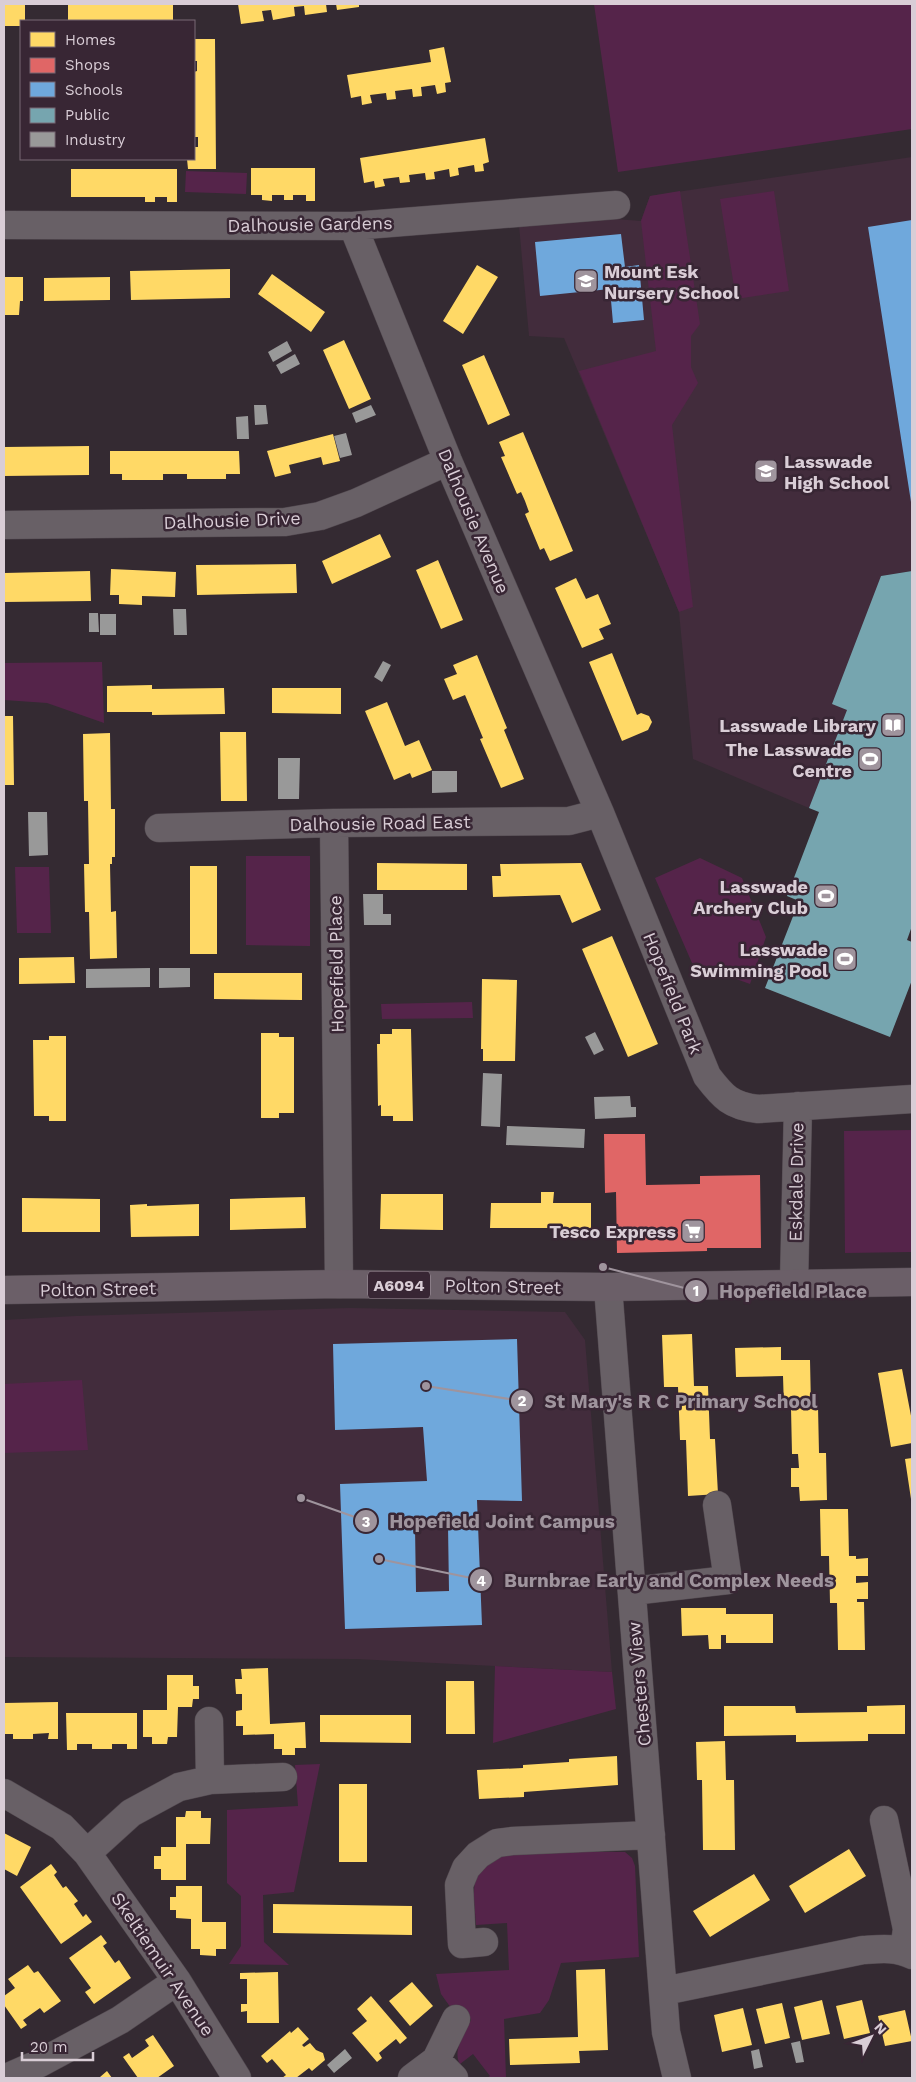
<svg xmlns="http://www.w3.org/2000/svg" width="916" height="2082" font-family="'Work Sans',sans-serif">
<rect width="100%" height="100%" fill="#342a32"/>
<path fill="#422c3c" d="M912,157V571L881,576L847,710L809,808L693,759L679,612L564,338L529,336L519,225L615,219L641,221L650,196Z
M350,1308L565,1312L585,1340L612,1672L356,1659L4,1657V1320L76,1316Z"/>
<path fill="#55244a" d="M594,4H912V129L618,172Z
M186,171L247,173L246,194L185,192Z
M680,191L700,324L691,336V367L698,383L672,425L693,607L679,612L579,371L656,351L641,221L650,196Z
M774,191L789,291L736,299L720,199Z
M102,662L104,723L47,703L4,700V663Z
M246,856H310V946L246,945Z
M700,858L742,878L766,937L750,984L692,963L655,878Z
M15,867H49L51,933H17Z
M472,1002L473,1018L382,1019L381,1004Z
M912,1130V1252L845,1253L844,1131Z
M82,1380L88,1450L4,1453V1384Z
M495,1666L612,1672L616,1709L493,1743Z
M320,1764L294,1892L263,1895L264,1942L289,1965L229,1964L241,1946V1896L227,1883V1810L298,1806L295,1765Z
M505,1851L625,1852L632,1858L635,1866L639,1957L561,1963L549,2000L540,2013L504,2019L506,2078H487L490,2076L473,2054L460,2064C452,2051 465,2033 471,2020L467,2012L451,2008L441,1994L436,1974L509,1970L507,1923L476,1925C475,1906 469,1879 484,1863C489,1858 499,1855 505,1851Z"/>
<path fill="#ffd966" d="M4,4H25V21H21V26H4Z
M68,4H173V21H68Z
M238,4H326L327,12L305,15L304,6L294,7L295,16L273,20L271,10L262,11L264,21L241,24Z
M336,4H359V7L337,10Z
M194,39H215L216,169H188L187,159H194V147H198V137H194V72L197,71V61H194Z
M444,47L451,82L445,83L446,92L437,94L435,85L421,87L422,96L413,97L412,89L395,91L396,99L387,100L386,93L370,95L372,103L362,105L361,96L351,98L347,75L431,62L429,50Z
M485,138L489,162L483,164L484,171L475,172L474,165L458,168L459,175L450,177L449,169L434,172L435,179L426,180L425,173L409,175L410,182L400,183L399,177L383,179L385,186L375,188L374,181L364,183L360,158Z
M251,168H315V201H306V195H293V200H284V195H272V201L262,200V195H251Z
M71,169H177V202H167V197H155V202H145V197H71Z
M477,265L498,277L463,334L443,321Z
M230,269V298L131,300L130,271Z
M272,274L325,312L311,332L258,294Z
M4,277H23V301H20L19,315H4Z
M110,277V300L44,301V278Z
M344,340L371,399L349,409L323,350Z
M484,355L510,415L488,425L462,365Z
M523,432L573,551L550,561L544,548L540,550L525,514L529,512L525,501L521,492L517,494L501,457L505,456L499,442Z
M333,434L340,461L323,465L321,457L289,465L291,473L275,477L267,451Z
M89,446V475L4,476V447Z
M110,451H239L240,474H226V479H187V474H163V480H122V474H110Z
M380,534L391,557L332,584L322,561Z
M438,560L463,620L441,629L416,570Z
M296,564L297,593L197,595L196,565Z
M111,569L176,572L175,597L142,596V605L119,604V595H110Z
M90,571L91,601L4,602V573Z
M576,578L586,599L598,594L611,624L599,629L604,639L582,648L555,588Z
M612,653L637,715L641,713L649,716L652,722L648,730L622,741L589,662Z
M477,655L507,728L504,730L524,779L501,788L480,739L483,738L465,695L453,700L444,679L457,674L453,665Z
M152,685V689L224,688L225,714L152,715V712H107V686Z
M272,688H341V714L272,713Z
M387,702L405,746L419,740L432,770L412,778L410,773L394,780L365,711Z
M4,716H13L14,785H4Z
M220,732H246L247,801H221Z
M110,733L111,809H115V857H112V864H110L111,912L116,911L117,958L90,959L89,912H85L84,864H89L88,801H84L83,734Z
M377,863L467,864V890H377Z
M581,863L601,910L572,923L560,895L493,897L492,876H501L500,864Z
M190,866H217V954H190Z
M612,936L658,1044L628,1057L582,949Z
M74,957L75,983L19,984V958Z
M214,973H302V1000L214,999Z
M482,979L517,980L515,1061H483V1049H481Z
M392,1029H411L413,1121H393V1116H381V1105L378,1106L377,1044H380V1034H392Z
M261,1033H279V1037H294V1113H279V1118H261Z
M49,1036H66V1121H49V1116H34L33,1040H49Z
M541,1192H554L553,1203H591V1228H490L491,1203H541Z
M381,1194H443V1230L380,1229Z
M305,1197L306,1228L230,1230V1199Z
M22,1198L100,1199V1232H22Z
M147,1204V1206L199,1204V1236L131,1237L130,1205Z
M692,1334L694,1386H708L710,1439H715L718,1494L688,1496L686,1440H680L678,1387H664L662,1335Z
M781,1347V1360H810L811,1407H818L819,1453H826L827,1500L800,1501L799,1487H791V1468H799L798,1454H792L791,1408H784L783,1376L736,1377L735,1348Z
M902,1369L912,1421V1443L891,1447L878,1373Z
M912,1458V1499H911L905,1459Z
M820,1509H848L849,1556H856V1559L868,1558V1576H856V1583L868,1582V1599H857V1602H864L865,1650H838L837,1603H830L829,1556H821Z
M681,1608H726V1614H773V1643H726V1635H721V1649H709L708,1635L682,1636Z
M268,1668L270,1724L305,1722L306,1748H295V1755H282V1749H274V1734L243,1735V1726H236V1711L242,1710V1694H236L235,1679H242L241,1669Z
M167,1675H193V1686H199V1699H193L192,1707H178L177,1737H168L167,1744H152V1737H143V1710H167Z
M446,1681H474L475,1734H446Z
M58,1702V1739H48L49,1733L33,1734V1739H13V1734H4V1703Z
M905,1705V1734H868V1741L796,1742V1735L724,1736V1706H795L796,1713L867,1712V1706Z
M66,1713H137V1749H127V1744H112V1749H92V1744H77V1750H67Z
M320,1715H411V1743L320,1742Z
M725,1741L726,1780H734L735,1850H703L702,1780H697L696,1742Z
M617,1756L618,1785L524,1792V1797L479,1799L477,1770L523,1768V1765L569,1762V1759Z
M339,1784H367V1862H339Z
M186,1811H201V1818H211L210,1844H186V1880H161V1869H154V1856H161V1847H176V1817H185Z
M4,1833L31,1847L17,1876L4,1869Z
M849,1849L866,1876L805,1913L789,1886Z
M51,1864L57,1872L54,1875L63,1888L66,1886L78,1901L74,1904L78,1910L83,1917L86,1914L92,1922L61,1944L20,1887Z
M754,1874L770,1900L710,1937L693,1911Z
M176,1886H202V1922H226V1949H216V1956L200,1955V1949H191V1919L176,1918V1910H170V1897H176Z
M273,1904L412,1906V1935L273,1933Z
M101,1935L107,1943L103,1946L115,1963L119,1960L131,1978L94,2004L85,1992L91,1988L69,1958Z
M28,1965L34,1973L38,1971L61,2001L44,2013L40,2008L23,2020L27,2025L21,2029L4,2005V1996L15,1988L8,1979Z
M605,1969L608,2050L579,2051L580,2063L510,2065L509,2039L578,2037L576,1970Z
M278,1972L279,2023H247V2011L241,2012V2004H247V1979H240V1973Z
M412,1982L433,2006L410,2026L389,2001Z
M371,1996L407,2038L400,2044L396,2039L379,2053L382,2058L377,2062L352,2033L367,2021L357,2009Z
M822,2000L830,2034L802,2040L794,2007Z
M862,2000L870,2033L844,2039L836,2006Z
M782,2003L790,2038L765,2044L756,2009Z
M743,2008L752,2045L722,2052L714,2015Z
M905,2010L912,2041L885,2046L878,2016Z
M298,2027L309,2039L302,2045L304,2047L310,2043L316,2050L323,2053L325,2060L312,2071L309,2068L296,2078H282L286,2075L272,2059L267,2063L261,2056L290,2031L291,2033Z
M153,2035L174,2066L157,2078H138L123,2057L129,2053L132,2058L149,2046L145,2040Z
M107,2071L112,2078H101L100,2077Z"/>
<path fill="#e06666" d="M604,1134H645L646,1185L700,1184V1176L760,1175L761,1248H707V1251L617,1253L616,1192L605,1193Z"/>
<path fill="#6fa8dc" fill-rule="evenodd" d="M912,220V502H911L868,227Z
M621,234L625,267L639,265L644,320L613,323L610,289L540,296L535,242Z
M517,1339L522,1501L477,1500L482,1625L345,1629L340,1484L427,1481L423,1427L335,1430L333,1344ZM448,1526L449,1591L416,1592L415,1527Z"/>
<path fill="#76a5af" d="M912,571V926L907,940L912,942V980L890,1037L765,988L799,901L787,896L819,812L809,808L847,710L832,704L881,576Z"/>
<path fill="#999" d="M287,341L292,351L273,362L268,352Z
M295,354L300,364L281,374L276,365Z
M254,405H266L268,424L255,425Z
M371,405L376,415L356,423L352,413Z
M248,416L249,439H237L236,417Z
M346,433L352,455L340,458L334,436Z
M173,609H186L187,635H174Z
M89,613H98L99,632H89Z
M100,614H116V635H100Z
M383,661L391,665L382,682L374,677Z
M278,758H300L299,799H278Z
M432,771H457V792L432,793Z
M28,812H47L48,855L29,856Z
M363,894H383V914H391V925H364Z
M150,968V987L86,988V969Z
M159,968H190V987L159,988Z
M595,1032L604,1050L594,1055L585,1037Z
M483,1073L502,1074L500,1127L481,1126Z
M630,1096L631,1107H636V1117L595,1119L594,1097Z
M507,1126L585,1129L584,1148L506,1145Z
M800,2041L804,2062L796,2063L791,2043Z
M345,2049L352,2058L334,2073L327,2065Z
M759,2049L763,2067L754,2069L751,2051Z"/>
<g fill="none" stroke-linecap="round" stroke-linejoin="round">
<g stroke="#51484f" stroke-width="29">
<path id="minor" d="M4,225L353,226L616,205
M353,226L448,461L600,813L707,1076C723,1097 731,1106 758,1109L912,1099
M4,525L285,522L320,516L356,503L448,461
M334,823L339,1284
M159,828L334,823L569,821L600,813
M794,1283L798,1106
M608,1287L666,2032L677,2078
M632,1591L728,1580L717,1505
M209,1721L210,1780
M4,1793L62,1827L87,1853L177,1981L237,2078
M884,1820L907,1929L904,1951
M87,1853L131,1813L179,1787L210,1780L283,1777
M484,1942L462,1944L459,1885L466,1868L478,1855L497,1843L512,1841L651,1835
M664,1991L863,1950C880,1949 896,1947 912,1955
M436,2060L454,2078
M6,2078L40,2063L120,2020L177,1981
M412,2078L436,2060L456,2019"/>
</g>
<g stroke="#51484f" stroke-width="29">
<path id="major" d="M4,1290L339,1284L608,1287L912,1282"/>
</g>
<use href="#minor" stroke="#686066" stroke-width="28"/>
<use href="#major" stroke="#6b5f68" stroke-width="28"/>
</g>
<defs>
<g id="school-square" transform="scale(1.25)"><rect x="-9" y="-9" width="18" height="18" rx="4" fill="#9f949d" stroke="#382634"/><path d="M0-5L7-2L0 1L-7-2ZM-4 1L0 2.5L4 1V4Q0 6-4 4Z" fill="#fff"/></g>
<g id="library-square" transform="scale(1.25)"><rect x="-9" y="-9" width="18" height="18" rx="4" fill="#9f949d" stroke="#382634"/><path d="M-6-4Q-3-5.5-.7-3.5V5Q-3 3-6 4ZM6-4Q3-5.5 .7-3.5V5Q3 3 6 4Z" fill="#fff"/></g>
<g id="stadium-square" transform="scale(1.25)"><rect x="-9" y="-9" width="18" height="18" rx="4" fill="#9f949d" stroke="#382634"/><path d="M0-5a6.5 5 0 1 0 0 10a6.5 5 0 1 0 0-10ZM-3.5-1.8h7v3.6h-7Z" fill="#fff"/></g>
<g id="supermarket-square" transform="scale(1.25)"><rect x="-9" y="-9" width="18" height="18" rx="4" fill="#9f949d" stroke="#382634"/><path d="M-6-5.5h2.5l.6 2H6L4.5 2H-2.5L-4.4-4H-6ZM-1.5 3.2a1.3 1.3 0 1 0 .1 0ZM3 3.2a1.3 1.3 0 1 0 .1 0Z" fill="#fff"/></g>
</defs>
<g fill-rule="evenodd">
<use href="#school-square" x="586" y="281"/>
<use href="#school-square" x="766" y="471"/>
<use href="#library-square" x="893" y="725"/>
<use href="#stadium-square" x="870" y="759"/>
<use href="#stadium-square" x="826" y="896"/>
<use href="#stadium-square" x="845" y="959"/>
<use href="#supermarket-square" x="693" y="1231"/>
</g>
<g text-anchor="middle" dominant-baseline="central" stroke-width="5" stroke-linejoin="round" paint-order="stroke">
<rect fill="#382634" stroke="#a99ba5" stroke-width="1" x="368" y="1271.5" width="62" height="27" rx="4"/>
<g font-size="16" font-weight="bold" fill="#d9cdd6">
<text x="399" y="1285">A6094</text>
</g>
<g font-size="18" fill="#d9cdd6" stroke="#382634">
<text transform="translate(310 224) rotate(-1)">Dalhousie Gardens</text>
<text transform="translate(232 520) rotate(-2)">Dalhousie Drive</text>
<text transform="translate(474 521) rotate(67)">Dalhousie Avenue</text>
<text transform="translate(380 823) rotate(-1)">Dalhousie Road East</text>
<text transform="translate(336 964) rotate(-91)">Hopefield Place</text>
<text transform="translate(673 993) rotate(68)">Hopefield Park</text>
<text transform="translate(796 1182) rotate(-89)">Eskdale Drive</text>
<text transform="translate(503 1286) rotate(1)">Polton Street</text>
<text transform="translate(98 1289) rotate(-1)">Polton Street</text>
<text transform="translate(639 1684) rotate(-95)">Chesters View</text>
<text transform="translate(163 1964) rotate(56)">Skeltiemuir Avenue</text>
</g>
<g font-size="18" font-weight="bold" fill="#d9cdd6" stroke="#382634" text-anchor="end">
<text x="604" y="271" text-anchor="start">Mount Esk<tspan x="604" dy="21">Nursery School</tspan></text>
<text x="784" y="461" text-anchor="start">Lasswade<tspan x="784" dy="21">High School</tspan></text>
<text x="876" y="725">Lasswade Library</text>
<text x="852" y="749">The Lasswade<tspan x="852" dy="21">Centre</tspan></text>
<text x="808" y="886">Lasswade<tspan x="808" dy="21">Archery Club</tspan></text>
<text x="828" y="949">Lasswade<tspan x="828" dy="21">Swimming Pool</tspan></text>
<text x="676" y="1231">Tesco Express</text>
</g>
</g>
<path fill="none" stroke="#9f949d" stroke-width="2" d="M603 1267L696 1291M426 1386L522 1401M301 1498L366 1521M379 1559L481 1580"/>
<g fill="#9f949d" stroke="#382634" stroke-width="2">
<circle cx="603" cy="1267" r="5"/>
<circle cx="426" cy="1386" r="5"/>
<circle cx="301" cy="1498" r="5"/>
<circle cx="379" cy="1559" r="5"/>
<circle cx="696" cy="1291" r="12"/>
<circle cx="522" cy="1401" r="12"/>
<circle cx="366" cy="1521" r="12"/>
<circle cx="481" cy="1580" r="12"/>
</g>
<g font-size="15" text-anchor="middle" font-weight="bold" fill="#fff">
<text x="696" y="1296">1</text>
<text x="522" y="1406">2</text>
<text x="366" y="1527">3</text>
<text x="481" y="1586">4</text>
</g>
<g font-size="19" text-anchor="middle" font-weight="bold" fill="#9f949d" stroke="#382634" stroke-width="5" stroke-linejoin="round" paint-order="stroke">
<text x="793" y="1298">Hopefield Place</text>
<text x="681" y="1408">St Mary's R C Primary School</text>
<text x="502" y="1528">Hopefield Joint Campus</text>
<text x="669" y="1587">Burnbrae Early and Complex Needs</text>
</g>
<rect width="916" height="2082" fill="none" stroke="#d9cdd6" stroke-width="10"/>
<rect x="20" y="20" width="175" height="140" fill="#382634" stroke="#786975"/>
<rect x="30" y="32" width="25" height="15" fill="#ffd966" stroke="#786975"/>
<text x="65" y="45" font-size="15" fill="#d9cdd6">Homes</text>
<rect x="30" y="58" width="25" height="15" fill="#e06666" stroke="#786975"/>
<text x="65" y="70" font-size="15" fill="#d9cdd6">Shops</text>
<rect x="30" y="82" width="25" height="15" fill="#6fa8dc" stroke="#786975"/>
<text x="65" y="95" font-size="15" fill="#d9cdd6">Schools</text>
<rect x="30" y="108" width="25" height="15" fill="#76a5af" stroke="#786975"/>
<text x="65" y="120" font-size="15" fill="#d9cdd6">Public</text>
<rect x="30" y="132" width="25" height="15" fill="#999999" stroke="#786975"/>
<text x="65" y="145" font-size="15" fill="#d9cdd6">Industry</text>
<g transform="translate(871 2037) rotate(48)" stroke="#382634" stroke-width="4" paint-order="stroke">
<path d="M0-4L9 19L0 12L-9 19Z" fill="#d9cdd6"/>
<text y="-8" font-size="14" font-weight="bold" text-anchor="middle" fill="#d9cdd6">N</text>
</g>
<path d="M22 2052v8h71v-8" fill="none" stroke="#d9cdd6" stroke-width="2.5"/>
<text x="30" y="2052" font-size="15" fill="#d9cdd6" stroke="#382634" stroke-width="4" paint-order="stroke">20 m</text>
</svg>
